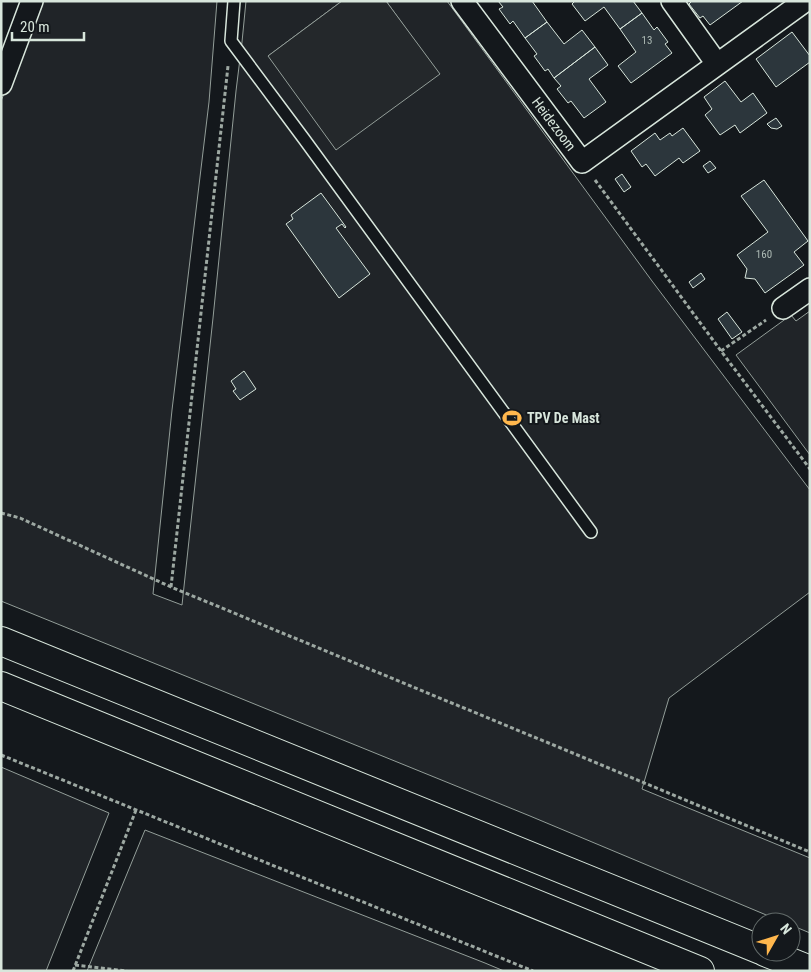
<svg xmlns="http://www.w3.org/2000/svg" width="811" height="972" font-family="'Roboto Condensed',sans-serif">
<rect width="100%" height="100%" fill="#14181c"/>
<path fill="#202428" stroke="#939e99" d="M42,1H217L209,102L172,410L153,594L182,605L213,318L236,91L242,42L246,1H342L268,56L439,74L386,1H447L652,281L810,490V592L669,698L642,789L810,858V933L791,925V922H783L530,816L1,601V101Z
M810,311V455L736,355L791,315L796,321Z
M1,767L109,813L46,971H1Z
M145,830L485,963L504,971H87Z"/>
<path fill="#24282b" stroke="#939e99" d="M342,1H386L440,74L336,150L268,56Z"/>
<path fill="#2c363c" stroke="#d8e6dc" d="M498,1H532L547,22L525,38L513,21L510,24L499,9L503,7Z
M575,1H633L642,13L620,29L604,7L585,21L572,4Z
M692,1H743L710,25L703,16L700,18L689,4Z
M642,13L654,30L657,27L668,42L665,44L672,53L631,83L618,66L636,52L620,29Z
M547,22L564,44L582,30L595,47L554,78L548,69L545,71L534,56L537,54L525,38Z
M792,32L810,56V62L776,87L756,59Z
M595,47L608,65L589,79L606,102L584,118L571,101L568,103L557,89L561,86L554,78Z
M725,81L741,102L753,93L767,113L740,133L735,125L720,135L705,115L712,109L704,97Z
M776,118L782,126L777,129L771,128L767,124Z
M683,128L700,151L683,163L679,158L655,176L646,164L642,167L631,151L655,133L660,140L670,133L672,136Z
M710,161L716,168L708,173L703,166Z
M622,174L631,187L624,192L615,179Z
M764,180L808,241L794,252L804,265L765,293L755,279L745,278L747,269L737,255L768,232L741,196Z
M321,193L346,227L345,228L342,224L336,228L370,274L339,298L286,224L293,219L291,215Z
M701,273L705,279L693,288L689,282Z
M727,312L742,332L732,339L718,319Z
M244,371L256,389L240,400L233,391L236,389L231,381Z"/>
<g fill="none" stroke-linecap="round" stroke-linejoin="round">
<g stroke="#d8e6dc" stroke-width="14">
<path id="lane" d="M234,1L231,41L304,139L591,532"/>
</g>
<g stroke="#d8e6dc" stroke-width="24">
<path id="street" d="M462,1L582,162L805,1
M672,1L717,64
M1,84L32,1
M783,308L810,289"/>
</g>
<g stroke="#d8e6dc" stroke-width="30">
<path id="highway" d="M1,641L761,950
M1,686L700,971
M765,952L810,970"/>
</g>
<path stroke="#9da8a2" stroke-width="3" stroke-dasharray="4 2.5" stroke-linecap="butt" d="M595,180L721,351L810,469
M721,351L766,320
M1,513L20,518L171,587L551,744L810,852
M171,587L228,66
M1,755L533,971
M75,965L127,971
M73,971L136,810"/>
<use href="#lane" stroke="#14181c" stroke-width="11"/>
<use href="#street" stroke="#14181c" stroke-width="21"/>
<use href="#highway" stroke="#14181c" stroke-width="28"/>
</g>
<defs>
<g id="stadium-bare" transform="scale(1.5)"><path d="M0-5a6.5 5 0 1 0 0 10a6.5 5 0 1 0 0-10ZM-3.5-1.8h7v3.6h-7Z" fill="#ffb74d" stroke="#14181c" stroke-width="2.5" paint-order="stroke"/></g>
</defs>
<g fill-rule="evenodd">
<use href="#stadium-bare" x="512" y="418"/>
</g>
<g text-anchor="middle" dominant-baseline="central" stroke-width="4" stroke-linejoin="round" paint-order="stroke">
<g font-size="11" fill="#adbab4">
<text x="647" y="40">13</text>
<text x="764" y="254">160</text>
</g>
<g font-size="14" fill="#d8e6dc" stroke="#14181c">
<text transform="translate(554 124) rotate(53)">Heidezoom</text>
</g>
<g font-size="14" font-weight="bold" fill="#d8e6dc" stroke="#14181c" text-anchor="start">
<text x="527" y="418">TPV De Mast</text>
</g>
</g>
<rect width="811" height="972" fill="none" stroke="#d8e6dc" stroke-width="5"/>
<g transform="translate(776 937) rotate(51)"><circle r="24" fill="#14181c" stroke="#626a69"/>
<path d="M0-4L9 19L0 12L-9 19Z" fill="#ffb74d"/>
<text y="-8" font-size="14" font-weight="bold" text-anchor="middle" fill="#d8e6dc">N</text>
</g>
<path d="M12 32v8h72v-8" fill="none" stroke="#d8e6dc" stroke-width="2.5"/>
<text x="20" y="32" font-size="15" fill="#d8e6dc" stroke="#14181c" stroke-width="4" paint-order="stroke">20 m</text>
</svg>
